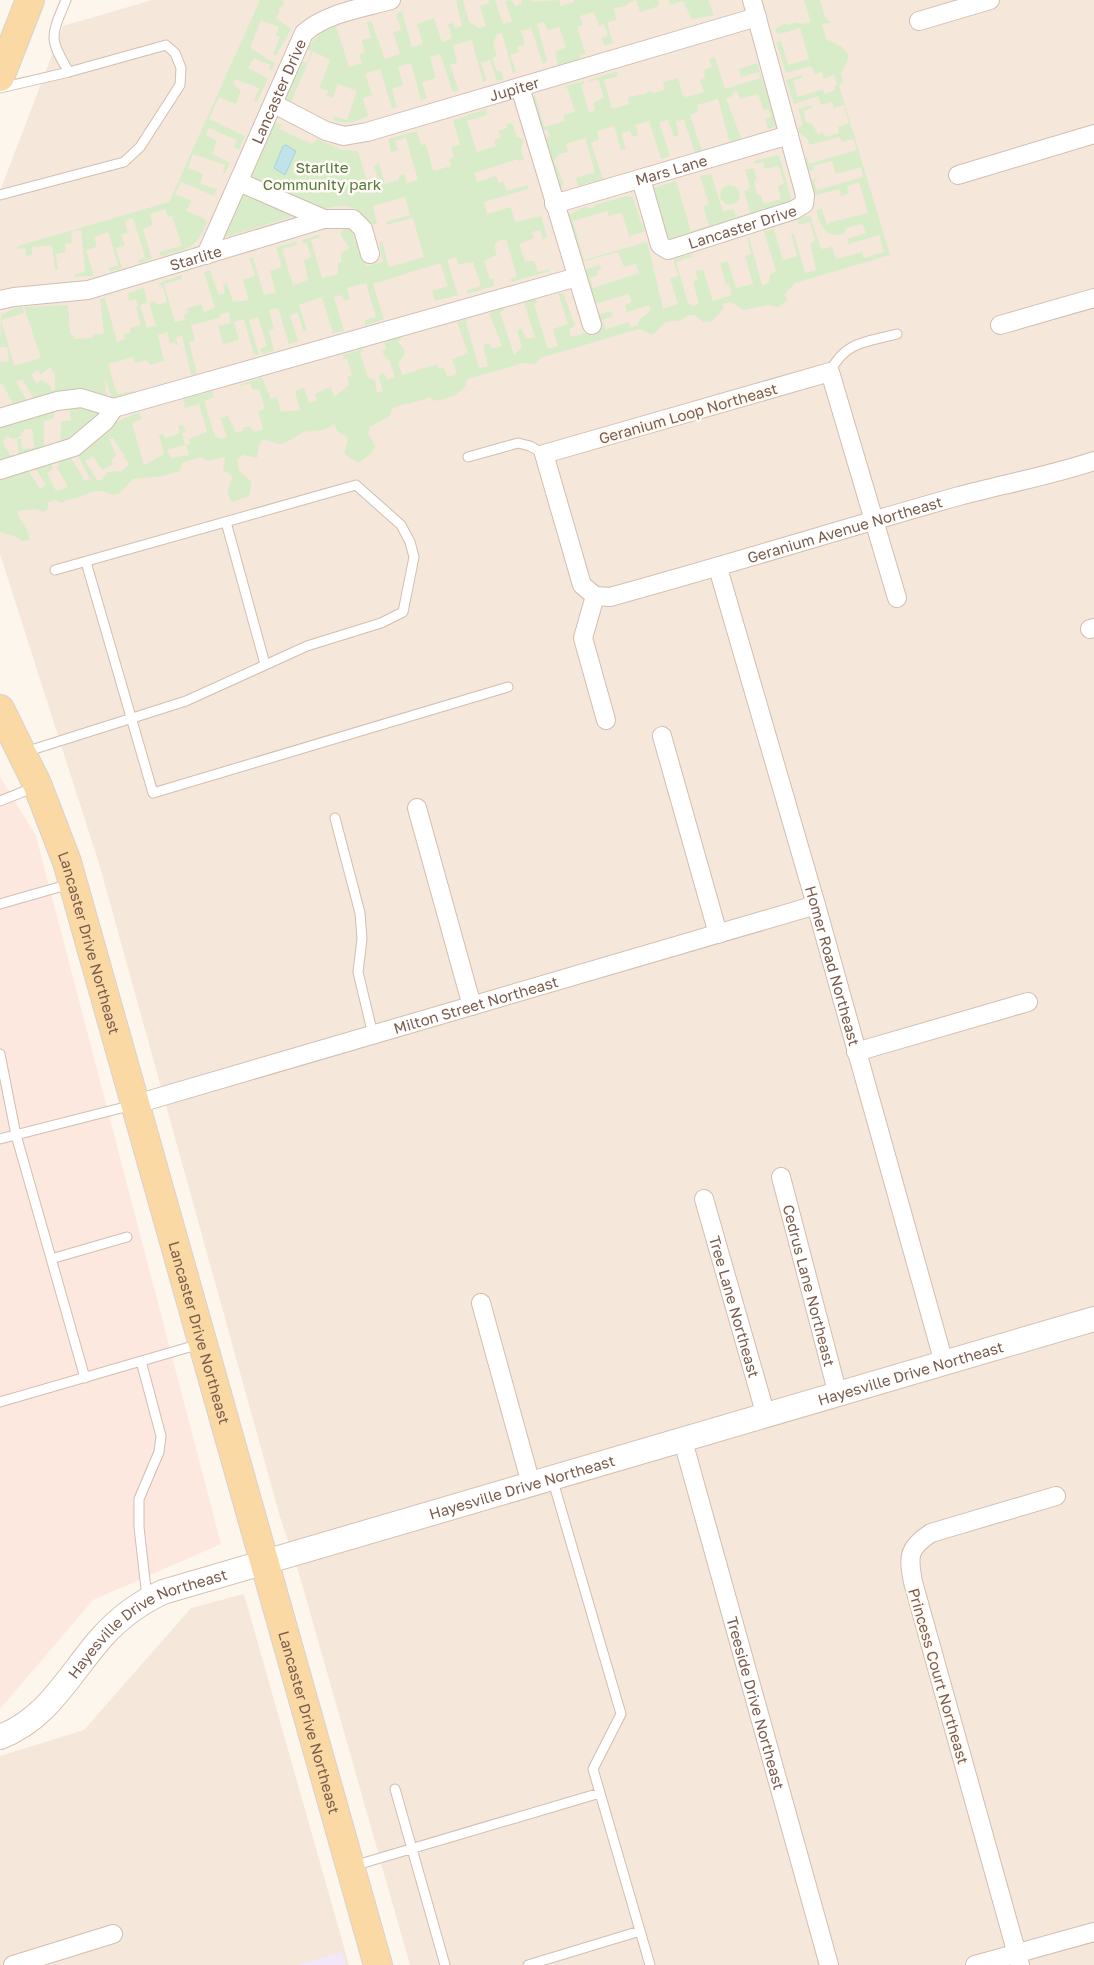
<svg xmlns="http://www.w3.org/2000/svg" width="1094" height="1965" font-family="'Golos Text',sans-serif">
<rect width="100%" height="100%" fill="#fdf6ec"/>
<path fill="#f5e8da" d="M152,0H1094V1965H410L300,1577L280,1517L100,867L0,554V191L63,26Z
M244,1594L349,1965H0V1756L84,1730L191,1608Z"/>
<path fill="#fde8e0" d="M0,777L36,836L221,1544L93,1600L0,1709Z"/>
<path fill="#f3e8fa" d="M342,1952L346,1965H297Z"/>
<path fill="#d8ecc9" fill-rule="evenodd" d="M260,0H282L285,3L279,9L280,11L276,18L291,29L276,56L273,54L280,37L276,35L279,27L261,20L250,48L275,63L272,70L269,69L270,65L254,58L248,68L268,78L257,102L254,100L259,88L235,79L233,85L241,90L236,104L219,97L209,119L245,136L239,150L234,147L237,140L209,128L206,135L217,141L212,154L230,163L225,173H223L225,165L193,154L188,168L203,174L200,184L217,189L214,196L181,182L175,194L192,201L186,211L204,218L207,223C194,251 189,248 161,256L159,252L182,246L172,216L168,217L165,209L150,214L153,225L143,229L152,259L139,263L138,260L145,257L133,218L125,221L128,233L121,235L125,245L116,248L122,268L110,272L109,268L118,265L108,232L94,237L97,247L86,250L94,276L75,277V274L85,272L81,230L71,231L72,243L65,244L66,252L56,254L58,270H55L52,245L32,247V255L26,256L25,248L16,249L18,246L169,202Z
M456,0H463L469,22L479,28L486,26L480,6L489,3V0H495L503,24L512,21L505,1L512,0L515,6L522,4L521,0H531L532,2L559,0L561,6L574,2V0H658L659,6L640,12L636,0L628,3L626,6L614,8L616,20L607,23L613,43L604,46L602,38L608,36L604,24L599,26L594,12L580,16L583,25L577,27L586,55L581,54L579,59L571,65H558L555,52L566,47L559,27L548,30L544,22L537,23L547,61L543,64L531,28L521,31L525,44L517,47L519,52L510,55L516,71L513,73L502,33L497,34L493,44L497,56L492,58L497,71H501L504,79L497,81L490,60L481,63L487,80L483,82L472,40L453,45L457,63L450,65L459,91L453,92L440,54L430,57L436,78L422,82L427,98L421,100L411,63L398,67L403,85L392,89L397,107L392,108L380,69L365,74L372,95L363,98L368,116C356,123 346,124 333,120L334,116L347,120L357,91L338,84L333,98L327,96L328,91L319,88L330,60L313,51L291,102L285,100L298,60L307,63L311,51L306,48L322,32L336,26L349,67L362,63L359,54L365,52L362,40L371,38L367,22L371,21L385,59L400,54L393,32L401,30L396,14L402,11L412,47L423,44L417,24L434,18L442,43L452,38L448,24L453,23L455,28L462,26Z
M669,0H708L714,15L692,19L683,1L670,5Z
M804,0H820L825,17L832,23L822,24L826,39C843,47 856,51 842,72L836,73H841L843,83L839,85L890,255L795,283L785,294L787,301L778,307L768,305L744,310L731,302L722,304L724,308L711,322H703L695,315H690L679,321C660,319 665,326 652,335L639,329L540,358L535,364L523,363L467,379L466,386L454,396L436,401L429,397C419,403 398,404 392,409L390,416L370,427L368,433L375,446L372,453L358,463L344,454L348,438L337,431L334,424L324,430L303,432L285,443L278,444L263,439L259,446L257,458L243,455L237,460L239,471L252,482L249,496L232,502C225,493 228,488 233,478L229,473L223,471L225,457L208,461L202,457L183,462L180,471L163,476L133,479L120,493L114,495C95,488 95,492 78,497C71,499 68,499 62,503L55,500L48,502V508L45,512L35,509L17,511C20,522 29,529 30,540L22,541L14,536L0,532V474L25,466L40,489L46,485L33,465L47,459L53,469L47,473L56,491L68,487L57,467L59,465L55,457L68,453L85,481L90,479L76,452C97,436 114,419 139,413L142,419L132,423L144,465L164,454L159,435L163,433L165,438L180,433L178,426L183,425L186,432L182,433L185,445L167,450L171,458L189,455L186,445L190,444L189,439L207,432L199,404L185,408L183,399L212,391L214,397L204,401L215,436L221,439L227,437L220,418L228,416L236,433L243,431V428L249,426L254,432L263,429L258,411L265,409L259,389L253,390L250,383L241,386L240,385L262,377L271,399L277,397L281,412L300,410L295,391L304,388L309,403L317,400L315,394L331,387L334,397L349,385L347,377L352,375L347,358L344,359L343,355L362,349L363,352L360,353L368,378L375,380L377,393L383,391L378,375L384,373L387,380L395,377L390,362L384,355L382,351L386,349L384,341L400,337L401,340L397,342C406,348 408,356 398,362L402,375L437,364L439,369L443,367L448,377L457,374L452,359L468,353L457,322L467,319L466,322L479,368L488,366L483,345L489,343L492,349L502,346L489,313L503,308L504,311L500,312L514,355L522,347L517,330L522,329L526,339L535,337L524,303L536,298L537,303L534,304L548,349L558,346L553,329L568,324L558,293H563L575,326L569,329L571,337L602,328L599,315L611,311L613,316L602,320L606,329L629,322L631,328L638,325L639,320L651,310L649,305L627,312L625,305L632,302L629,294L595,304L583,270L600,265L601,269L597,271L598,275L590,278L593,288L639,273L636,264L624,267L618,252L582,262L568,215L585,207L592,208L595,205L626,196L633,197L641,223L645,226L644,232L629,236L622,213L609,216L607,211L573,221L584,260L647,242L654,269L652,270L655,274L663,309L678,304L670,278L678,276L673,259L692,254L693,259L691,257L676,262L688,303L693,306L699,304L693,281L698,280L695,271L703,269L713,301L732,295L729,284L726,285L720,263L728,262L736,288L753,284L745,256L751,254L747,238L749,237L762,285L769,283L770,275L776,271L764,231L774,229L783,260L797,256L791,234L794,233L805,273L816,270L810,243L815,241L810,222L799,225L797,219L810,215L821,249L832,247L836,259L862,252L864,258L884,252L879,235L849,244L847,239L866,233L862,224L846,228L844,234C825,239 821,226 816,210L822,209L827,225L831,222L868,213L859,182L847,186L849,193L841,196L839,189L813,196L809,181L821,177L814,181L817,190L863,177L861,167L836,174L832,161L813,166L814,170L805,172L802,159L807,157L809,164L857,150L853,139L842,142L840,137L809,145L808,140L799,132L798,128L803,125L798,109L811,105L812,108L803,111L806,122L812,124L818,134L823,132L825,137L839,133L838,127L849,123L844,105L834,108L832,102L821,105L818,96L794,104L786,80L802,75L803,77L793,81L798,97L823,89L824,94L835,90L834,86L837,85L834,75L824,79L822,72L815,74L811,66L786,73L776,42L781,41L788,65L809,59L800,28L781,34L775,32L776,28L786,23L788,25L797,22L802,24L811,22ZM113,438L129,464L122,471L108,472L102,480H97L85,461L93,456L102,470L113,464L111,461L116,455L109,439Z
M715,57L725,89L760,78L759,72L741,77L739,69L757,63L778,126L768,129L765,119L771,117L768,109L764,110L758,94L740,99L737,91L733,92L732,96L726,98L741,138L730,142L729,140L718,99L697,105L698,112L690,115L702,151L695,153L684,120L676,121L679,135L674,137L668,120L659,122L670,156L661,159L649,121L635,125L638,135L632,137L630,131L621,133L626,149L621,150L614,125L597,132L599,140L591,143L603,179L578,186L576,178L595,172L585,138L566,144L568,152L559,154L554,161L564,184L562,185V188L557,190L542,139L550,136L547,129L541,131L530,99L535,95L544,127L565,121L563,115L575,112L568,90L565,86L584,81V84L581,85L589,112L595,111L594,102L604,98L598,79L590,82L589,80L617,71L618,76L604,80L612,109L629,104L628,97L645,94L650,90L653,93L665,90L663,82L678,78L683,96L687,97L704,92L700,80L705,78L703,70L712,67L709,59Z
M486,109L487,115L467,121L477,152L496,146L494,140L501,138L498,131L507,128L506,124L512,123L517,137L523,139L521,150L524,160L519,161L518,159L474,173L477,182L496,176L499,183L504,182L507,191L527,185L529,189L484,202L487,214L511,207L515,222L541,216L547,237L543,239L540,230L532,232L534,238L519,244L525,261H534L538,272L548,269L550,271L512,282L510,279L517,277L506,239L498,241L494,246L497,255L484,261L490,279H493L494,286L467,294V290L481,286L473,262L458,264L456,257L447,260L458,295L435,301L432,291L448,286L440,263L373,284L384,319L365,326V320L376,317L366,283L347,288L350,299L344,301L342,295L334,297L344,331L333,333L322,297L299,305L307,330L303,332L298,313L290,315L298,341L289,344L279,310L276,308L269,310L274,329L269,330L274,351L262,354L260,349L267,346L258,317L249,320L259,355H254L244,319L234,322L239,340L223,344L218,326L231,323L229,312L220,314L219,318L191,325L195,340L189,342L197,374L191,375L182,335L175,338L178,345H176L175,342L170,343L167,332L158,335L164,361L150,365L146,360L135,363L133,357L108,364L117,394L134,391V394L113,401L105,378L106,399L95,425L60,445L61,421H71L70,410H63V406H54V418L44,421V449L19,458L17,439H21L22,449L34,448L32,429H25L19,437L13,439L6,436L3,442L10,455H14L15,459L0,462V422L36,402L22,379L16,382L29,404L15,408L2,383L0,384V362L9,361L7,347H0L1,315L15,308L22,307L24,313L1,320L14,365H16L41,358L24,307L68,305L70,333L74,337L73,339L93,338V334H104L100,299L105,298L117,342L125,339L124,334L131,332L130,328L141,325L136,307L138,306L136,299L129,301L128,293L144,288L147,303L140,305L147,328L156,326L149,302L155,301L157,305L167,302L162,285L157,284L181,275L182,279L164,284L175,322L185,320L184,315L188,313L187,308L201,304L204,312L215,308L204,272L210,270L219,295L225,293L223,284L227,283L233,302L249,300L243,280L255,276L249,258L253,257L264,295L276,293L270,271L282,267L276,247L296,241L297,245L282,249L293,285L308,280L304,260L311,257L307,243L303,244L302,240L319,234L320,237L311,240L322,278L338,274V263H341V253L350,248L340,234L345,227L352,229L355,237L354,241H360L366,266L383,262L379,243L382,241L389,267L424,257L413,218L387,225L386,222L410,215L405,197L373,206L377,224H368C365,221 365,217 362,214C352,203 334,205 322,210L250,178L271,127L275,123L282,124L279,129L312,144L317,139L342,150L358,151L371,194L381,190L374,166L379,163L385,184L399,180V176L404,174L407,183L418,180L406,138L395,141L398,151L391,152L388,139L417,131L421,145L426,144L433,171L451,166L449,159L454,157L451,147L460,145L453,120ZM50,367L55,374V390H51L50,385L41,380L37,384L31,375L38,370L41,375Z
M779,155L792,202L692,234L666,239L647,190L676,181L691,231L709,226L703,206L709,204L700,176L711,174L723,212L733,209L736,217L750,213L744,191L750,188L745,170L754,168L757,180L754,181L757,195H761L764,204L781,199L778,186L784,184L779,166L765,169L763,162L755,164L754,161Z
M720 195a10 10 0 1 1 20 0a10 10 0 1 1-20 0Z
M243,193L298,215L225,237Z"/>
<path fill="#bfe3e8" stroke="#a5d3da" d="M286,145L296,151L285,175L274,168L283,146Z"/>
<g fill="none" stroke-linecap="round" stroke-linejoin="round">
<g stroke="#d1beb0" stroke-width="11">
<path id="lane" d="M66,0C51,36 48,38 69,72
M0,195L124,162L140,147L180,85L181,68L175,53L166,45L69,72L0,88
M830,372C845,341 867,342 897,334
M468,457L518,443L530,446L544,454
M226,522L265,664
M86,562L153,793L508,687
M25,752L186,701L307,646L381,623L403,612L414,557L410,542L401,525L356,485L55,570
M0,801L35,787
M335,818L360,913L362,939L358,972L373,1035
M0,904L70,884
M0,1054L16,1135L85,1378
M0,1139L133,1105
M51,1259L127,1237
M141,1361L161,1436L159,1452L139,1499V1527L147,1598
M0,1402L200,1344
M552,1478L621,1714L593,1769L650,1965
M395,1789L445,1965
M353,1866L600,1793
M528,1965L640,1931"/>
</g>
<g stroke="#d1beb0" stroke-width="20">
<g id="street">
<path d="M919,21L990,0"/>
<path d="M520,87L592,325"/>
<path id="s1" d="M274,104L326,131L344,136L367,132L757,17"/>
<path d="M958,175L1094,134"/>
<path id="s2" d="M641,179L660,245L668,250L794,210L804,204L805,195L752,0"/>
<path d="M239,182L324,219"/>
<path id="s3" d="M554,204L789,135"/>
<path id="s4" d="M206,255L304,33C326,13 363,8 391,0"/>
<path id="s5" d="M0,300L14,297L88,290L324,219H353L363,229L370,254"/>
<path d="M1000,325L1094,298"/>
<path d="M114,408L577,277"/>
<path d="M0,418L57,401L81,398L114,408L105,421L74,447L0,470"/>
<path id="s6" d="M718,568L816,905L944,1363"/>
<path d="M595,596L583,638L606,720"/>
<path id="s7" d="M897,598L830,372L544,454L582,585L595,596L610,597C727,565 842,529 959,496C1004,484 1049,476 1094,461"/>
<path d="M1090,629L1094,628"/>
<path d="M662,736L718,934"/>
<path d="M417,808L472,1006"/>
<path d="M856,1052L1028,1002"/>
<path id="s8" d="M136,1104L816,905"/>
<path id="s9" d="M781,1177L838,1395"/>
<path id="s10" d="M704,1199L766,1416"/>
<path d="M481,1303L531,1484"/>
<path id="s11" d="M683,1441L829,1965"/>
<path d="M13,1965L113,1934"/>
<path d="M975,1965L1094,1932"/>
<path d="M1020,1965L913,1582C908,1556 908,1548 931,1533L1056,1496"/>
</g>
</g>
<g stroke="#d6c0b0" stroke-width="26">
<g id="secondary">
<path id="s12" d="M0,1737C48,1719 70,1673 102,1637C120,1617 139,1603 163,1592L1094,1319"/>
</g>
</g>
<g stroke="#dad1cd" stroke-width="30">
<g id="primary">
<path d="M0,77L30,0"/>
<path id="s13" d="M0,709L37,784L67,862L378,1965"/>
</g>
</g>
<use href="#lane" stroke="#fff" stroke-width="9"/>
<use href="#street" stroke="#fff" stroke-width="18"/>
<use href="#secondary" stroke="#fff" stroke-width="24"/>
<use href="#primary" stroke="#fbd9a5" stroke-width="28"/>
</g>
<g text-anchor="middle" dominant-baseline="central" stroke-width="5" stroke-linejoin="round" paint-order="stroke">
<g font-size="15" fill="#7a5c4d" stroke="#fffaf3">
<text stroke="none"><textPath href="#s1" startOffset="254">Jupiter</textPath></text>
<text stroke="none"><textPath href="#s4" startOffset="179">Lancaster Drive</textPath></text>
<text stroke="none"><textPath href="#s3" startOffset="122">Mars Lane</textPath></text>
<text stroke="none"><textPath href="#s2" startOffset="156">Lancaster Drive</textPath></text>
<text stroke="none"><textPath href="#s5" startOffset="201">Starlite</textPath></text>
<text transform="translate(688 413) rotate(-16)">Geranium Loop Northeast</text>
<text stroke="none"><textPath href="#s7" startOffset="946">Geranium Avenue Northeast</textPath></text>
<text stroke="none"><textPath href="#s13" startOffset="251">Lancaster Drive Northeast</textPath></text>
<text stroke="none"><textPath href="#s6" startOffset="414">Homer Road Northeast</textPath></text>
<text stroke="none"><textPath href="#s8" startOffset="354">Milton Street Northeast</textPath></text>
<text stroke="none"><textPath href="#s9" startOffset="112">Cedrus Lane Northeast</textPath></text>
<text stroke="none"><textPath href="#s10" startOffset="112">Tree Lane Northeast</textPath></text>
<text stroke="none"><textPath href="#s13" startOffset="656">Lancaster Drive Northeast</textPath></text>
<text stroke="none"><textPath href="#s12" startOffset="1000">Hayesville Drive Northeast</textPath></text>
<text stroke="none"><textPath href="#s12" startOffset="595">Hayesville Drive Northeast</textPath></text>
<text stroke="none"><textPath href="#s12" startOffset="191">Hayesville Drive Northeast</textPath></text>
<text transform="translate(939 1676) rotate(74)">Princess Court Northeast</text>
<text stroke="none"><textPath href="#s11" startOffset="272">Treeside Drive Northeast</textPath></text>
<text stroke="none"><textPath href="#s13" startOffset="1061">Lancaster Drive Northeast</textPath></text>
</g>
<g font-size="15" fill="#537a41" stroke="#fffaf3">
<text x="322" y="167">Starlite<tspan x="322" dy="17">Community park</tspan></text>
</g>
</g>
</svg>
